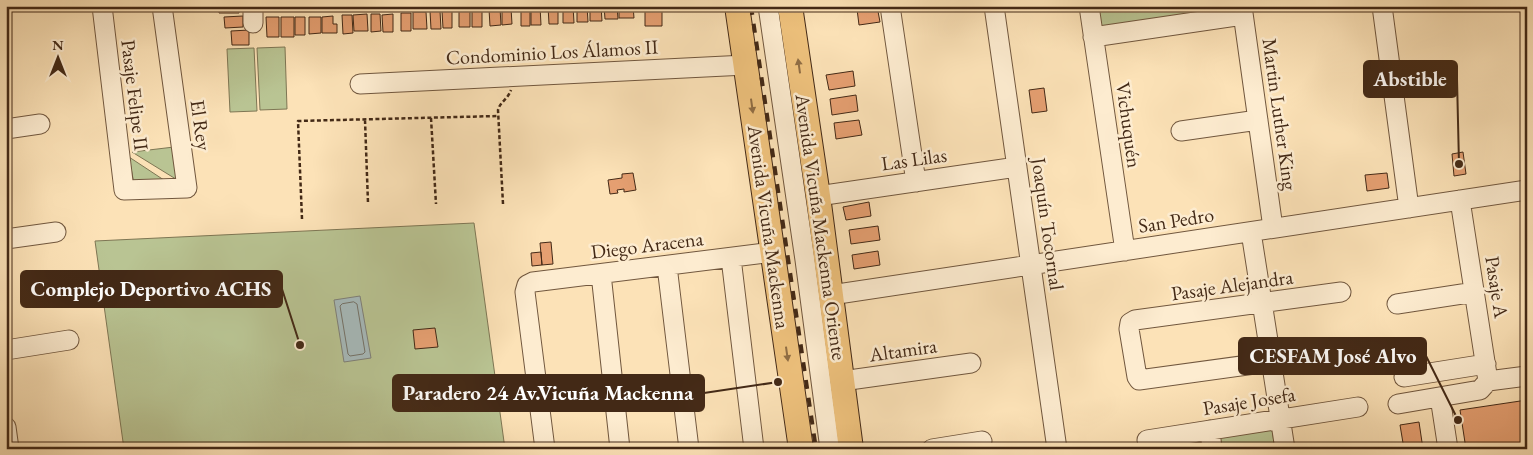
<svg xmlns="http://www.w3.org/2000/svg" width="1533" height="455" font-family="'EB Garamond',serif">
<rect width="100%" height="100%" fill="#fce2b7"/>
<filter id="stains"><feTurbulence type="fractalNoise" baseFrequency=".004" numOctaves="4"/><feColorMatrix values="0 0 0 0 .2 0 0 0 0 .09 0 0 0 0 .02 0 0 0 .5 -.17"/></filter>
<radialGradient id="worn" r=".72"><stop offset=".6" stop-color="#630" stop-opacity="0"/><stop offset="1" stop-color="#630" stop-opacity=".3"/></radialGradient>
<path fill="#b9c493" stroke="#7e7654" d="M1095,6H1235L1236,12L1099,33Z
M285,47L287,109L260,110L257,48Z
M254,48L257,111L230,112L227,49Z
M174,147L179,181L132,152Z
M129,157L173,186L134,184Z
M474,223L505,449H124L95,241Z
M1271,423L1275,449H1218L1215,432Z"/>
<path fill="#a6babb" stroke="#7e8079" d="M360,296L371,358L344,362L334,300Z"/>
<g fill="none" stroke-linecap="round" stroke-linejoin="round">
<path stroke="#747268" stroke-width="1" d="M354,302L357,304L365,352L363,354L350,356L348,354L340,306L342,304Z"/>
</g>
<path fill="#e59f71" stroke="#432916" d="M219,6H239V13H219Z
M531,6H540L541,25H531Z
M548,6H558V24H549Z
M563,6H573L574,23H563Z
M577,6H587L588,22H577Z
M590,6H601L602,21H590Z
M604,6H617L618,19H605Z
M619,6H633L634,18H619Z
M871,6H877L880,22L859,25L857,9Z
M530,7V26H521V8Z
M500,8L501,25L490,26L489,9Z
M511,8L512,24L502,25V9Z
M470,9V27H459V10Z
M472,10H482V27H472Z
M430,11H440L441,29H431Z
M442,11H452V28H443Z
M645,11H662V26H645Z
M413,12H426L427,29H413Z
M401,13H411V31H401Z
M367,14L368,31H354L353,15Z
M371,14H380L381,31L371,32Z
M393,14V32H383L382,15Z
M342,15H352L353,33L343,34Z
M243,16V27L225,28L224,17Z
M333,16V24H337V33H322V17Z
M266,17H279V37H267Z
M281,17H294V37H281Z
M295,17H305V35H295Z
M309,17H321V33L309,34Z
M249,30V45H232L231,31Z
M853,71L855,86L829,90L826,75Z
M1044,88L1047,111L1032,113L1029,90Z
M856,95L858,111L832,115L830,99Z
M859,120L862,135L836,139L834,123Z
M1463,152L1466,174L1454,176L1452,154Z
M633,173L636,190L624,192V189L617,190L618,193L610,194L608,180L622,178V174Z
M1387,173L1389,188L1367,191L1365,175Z
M869,202L871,216L846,220L843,207Z
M878,226L880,240L851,244L849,230Z
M551,242L553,264L542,265L540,243Z
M878,251L880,265L854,269L852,255Z
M541,252L542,265L532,266L531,253Z
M435,328L438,347L415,349L413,330Z
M1527,400V449H1466L1460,410Z
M1419,422L1423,449H1404L1400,425Z"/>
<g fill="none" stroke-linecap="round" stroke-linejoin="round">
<g stroke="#71573e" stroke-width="21">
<path id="minor" d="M102,6L124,190L187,188L162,6
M768,6L805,260L830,449
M890,6L916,182
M994,6L1057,449
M1089,6L1125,251
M1242,6L1273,228
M1382,6L1409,208
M253,23V11L254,6
M1093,37L1243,15
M360,84L746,65
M6,129L40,124
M1181,131L1258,120
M818,196L1017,167
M1460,200L1488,381
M1251,232L1285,449
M6,239L56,232
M731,258L754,449
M667,266L689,449
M601,274L620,449
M1341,292L1135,320L1130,323L1129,329L1137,377L1139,380L1350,351
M831,295L1527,190
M1397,304L1475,292
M6,350L69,340
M1404,377L1486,364
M842,381L971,363
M1488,381L1527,376
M1440,397L1448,449
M1398,404L1480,390L1488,381
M6,427L9,449
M1210,430L1212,449
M1147,440L1358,407
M545,449L525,292L527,285L533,282L773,252
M932,449L982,441"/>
</g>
<g stroke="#432916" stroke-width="26">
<path id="major" d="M737,6L801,449
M790,6L818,196L851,449"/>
</g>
<path stroke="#432916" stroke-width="2.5" stroke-dasharray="4 2.5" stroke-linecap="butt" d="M431,118L436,204
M365,120L368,203
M503,204L498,110C500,102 508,99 511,90
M302,219L298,121L498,116"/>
<use href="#minor" stroke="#fdecd0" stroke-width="19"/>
<use href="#major" stroke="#eec17c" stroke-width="24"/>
<path stroke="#432916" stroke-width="4" stroke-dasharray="9 9" stroke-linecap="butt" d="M751,6L816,449"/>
</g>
<defs><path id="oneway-solid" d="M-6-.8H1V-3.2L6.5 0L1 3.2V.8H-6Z" transform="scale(1.25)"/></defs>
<g fill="#906d44">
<use href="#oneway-solid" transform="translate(799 66) rotate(-98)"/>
<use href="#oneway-solid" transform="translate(752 106) rotate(82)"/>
<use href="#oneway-solid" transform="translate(787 354) rotate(82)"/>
</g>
<g text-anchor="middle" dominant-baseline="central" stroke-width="5" stroke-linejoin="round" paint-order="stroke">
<g font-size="20" fill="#432916" stroke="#fdecd0">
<text transform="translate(552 52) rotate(-3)">Condominio Los Álamos II</text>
<text transform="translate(135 95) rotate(83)">Pasaje Felipe II</text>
<text transform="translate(1280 114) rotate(82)">Martin Luther King</text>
<text transform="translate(201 125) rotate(82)">El Rey</text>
<text transform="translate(1129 125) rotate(82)">Vichuquén</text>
<text transform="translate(914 159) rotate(-8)">Las Lilas</text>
<text transform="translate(1176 220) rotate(-9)">San Pedro</text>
<text transform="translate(1048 224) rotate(82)">Joaquín Tocornal</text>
<text transform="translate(769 227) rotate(82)">Avenida Vicuña Mackenna</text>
<text transform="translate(821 227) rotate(82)">Avenida Vicuña Mackenna Oriente</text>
<text transform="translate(647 245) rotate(-7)">Diego Aracena</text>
<text transform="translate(1232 285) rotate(-8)">Pasaje Alejandra</text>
<text transform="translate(1497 287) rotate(81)">Pasaje A</text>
<text transform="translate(903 350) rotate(-8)">Altamira</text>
<text transform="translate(1249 401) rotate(-9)">Pasaje Josefa</text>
</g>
</g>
<path fill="none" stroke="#432916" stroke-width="2" d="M1459 164L1457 79M300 345L282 289M1458 420L1426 356M778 382L704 393"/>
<g fill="#432916" stroke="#fdecd0" stroke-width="2">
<circle cx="1459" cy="164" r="5"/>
<circle cx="300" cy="345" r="5"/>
<circle cx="1458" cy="420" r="5"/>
<circle cx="778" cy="382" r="5"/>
</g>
<g fill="#432916" stroke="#432916" stroke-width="2">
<rect x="1364" y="61" width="93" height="36" rx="5"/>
<rect x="21" y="271" width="261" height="36" rx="5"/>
<rect x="1239" y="338" width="187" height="36" rx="5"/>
<rect x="393" y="375" width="311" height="36" rx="5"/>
</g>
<g font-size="21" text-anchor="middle" font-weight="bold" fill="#fff">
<text x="1410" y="86">Abstible</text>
<text x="151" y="296">Complejo Deportivo ACHS</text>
<text x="1333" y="363">CESFAM José Alvo</text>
<text x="548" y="400">Paradero 24 Av.Vicuña Mackenna</text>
</g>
<rect width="1533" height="455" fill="none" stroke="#fce2b7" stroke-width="25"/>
<rect x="8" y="8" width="1518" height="440" fill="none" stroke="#432916" stroke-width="2.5"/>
<rect x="12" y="12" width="1508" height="430" fill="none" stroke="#432916"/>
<g transform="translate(58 58)" stroke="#fdecd0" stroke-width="4" paint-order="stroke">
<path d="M0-4L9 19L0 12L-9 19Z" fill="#432916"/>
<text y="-8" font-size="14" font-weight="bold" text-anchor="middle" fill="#432916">N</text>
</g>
<rect width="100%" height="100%" filter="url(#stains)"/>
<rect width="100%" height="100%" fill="url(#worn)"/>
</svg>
